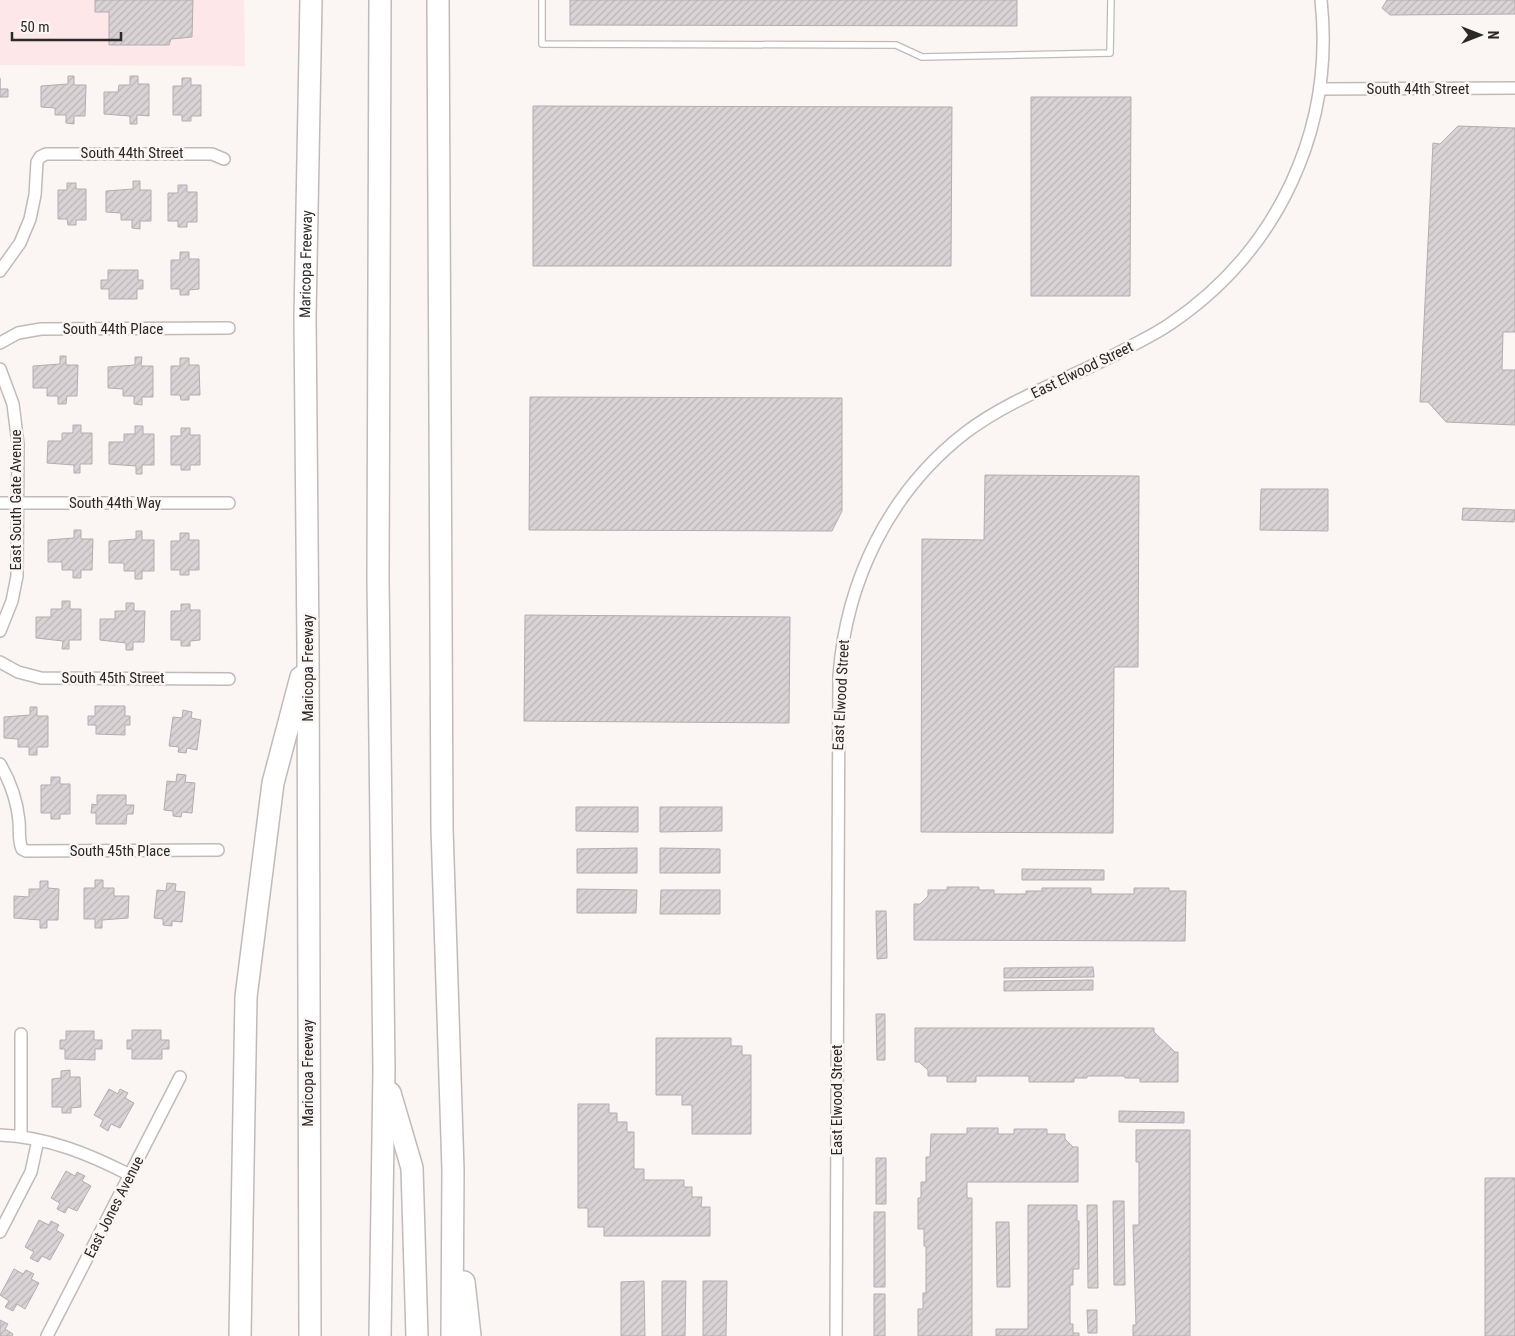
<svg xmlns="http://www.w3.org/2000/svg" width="1515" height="1336" font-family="'Roboto Condensed',sans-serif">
<defs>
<pattern id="building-hatch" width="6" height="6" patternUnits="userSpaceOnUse" patternTransform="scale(1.25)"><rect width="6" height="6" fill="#d9d3d5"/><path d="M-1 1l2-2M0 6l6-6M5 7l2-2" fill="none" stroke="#bab5b7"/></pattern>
</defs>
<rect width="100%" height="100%" fill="#fbf6f3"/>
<path fill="#fde7e9" d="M0,0H244L245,66L0,65Z"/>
<path fill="url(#building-hatch)" stroke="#b3adaf" d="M95,0H193L192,37L171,39L169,45H109V12H95Z
M570,0H1017V26L570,25Z
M1387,0H1515V14L1390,15L1382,8Z
M68,76H74V85H86L85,116H74V124L66,123V115H55V108L41,107V86L68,84Z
M130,76H138V84H149V116L137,115V124H130V116L104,114V92H118L119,85H130Z
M0,78V89H8V97H0Z
M182,78H191V85H201V116H191V121H182V115H173V86H182Z
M1031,97H1131L1130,296H1031Z
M533,106L952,107L951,266H533Z
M1458,126L1515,128V332H1503L1502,370H1515V425L1446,422L1428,402H1420L1433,143L1440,144Z
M133,181H140V190H151V221H140V229L132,228V220H121V213L106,212V191L133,189Z
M67,183H76V189H86V220H76V225H68L67,219H58V190H67Z
M178,185H187V192H197V222H187V227H178V221H168V193H178Z
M180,252H189V259H199V289L189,290V295H180V289H171V260H180Z
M108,270H138V280H143V289H137V299H109V289H101V280H108Z
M60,356H66V365H78L77,396H67L66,404H58V396H47V388H33V366L60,364Z
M135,357H142L141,366H153V397H142V405L134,404V396H123V389L108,388V367L135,365Z
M180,358H189V365H199L200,395H189V400H181L180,395H171V366H180Z
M530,397L842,398V511L832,531L529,530Z
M73,425H81V433H92V464H80V473H74V465L47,463L48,441H62V433H73Z
M135,426H143V434H154V465H142V474H136V466L109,464V442H124V434H135Z
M181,428H190V435H200V465H190V470H181V465H171V436H181Z
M985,475L1139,476L1138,667H1114L1113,833L921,832L922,539L984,540Z
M1261,489H1328V531L1260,530Z
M1463,508L1515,510L1514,522L1462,520Z
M74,530H81V539H93L92,570H81V578H73V570H62V562H48V540L74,538Z
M136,531H142V540H154V571H142V579H135V571H124V563H109V541L136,539Z
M180,533H189V540H199V570H189V575H180V570H171V541H180Z
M62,601H70V609H81V640H69V649H62L63,641L36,638V617H51V609H62Z
M126,603H134V611H145L144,642H133V650H126V643L100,640V619H115V611H126Z
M181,604H190V610H200V640L190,641V646H181V640H171V611H181Z
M525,615L790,617L789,723L524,721Z
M95,706H125V716H130V725H125V735L96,734V725H88V716H95Z
M30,707H37V716H48V747H37V755H29V747H18V739L4,738V717L30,715Z
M183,710L192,712L191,718L201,720L197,750L187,748L186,753L178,752L179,747L169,746L173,717L182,718Z
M177,774L186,775L185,782L195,783L192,813L182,812L181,817L173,816V811L164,810L167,781L176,782Z
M51,777H60V784H70V814H60V819H51V813H41V785H51Z
M97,795H126V805H134L133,814H127L126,824H96V813H91L92,804L97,805Z
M576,807H638V832L576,831Z
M660,807H722V831L660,832Z
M637,848V873H577V849Z
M660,848L720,849V873H660Z
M1022,869L1104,870V880H1022Z
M95,880H103V888H114V896H129L128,918L102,920V928H95V919H84V888H95Z
M40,881H48V888L59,889L58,920H47V928H40V920L14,918V896L29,897V889H40Z
M167,883L176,884L175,891L185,892L182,922L172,921V926L163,925V919L154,918L157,890L166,891Z
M947,887H979V890H994V894H1026V891H1042V888H1091V894H1134V888H1169V891H1186L1185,941L914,940V904H920L928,896V890H947Z
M577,889L637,890L636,913H577Z
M661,890H720V914H660Z
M876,911H886L887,958L877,959Z
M1093,967L1094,977L1004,978V968Z
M1093,980V990L1004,991V981Z
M876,1014H885V1060H877Z
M915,1028H1154V1032L1175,1052H1178V1082H1140V1078H1125V1076H1087V1078H1074V1082H1029V1076H976V1082H947V1076H928V1070L919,1062H915Z
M132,1030H161V1040H169V1049H162V1059H132V1049H127V1040H132Z
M66,1031H94V1040H102V1049H95V1060L65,1059V1049H60V1040H66Z
M656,1038H731V1046H742V1055H751V1134H692V1105H682V1095H656Z
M70,1070V1077H80L81,1107L71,1108V1113H62V1107H52V1079L61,1078V1071Z
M109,1089L118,1094L120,1089L128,1093L125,1098L134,1103L120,1128L111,1124L108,1131L100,1126L103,1120L94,1115Z
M578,1104H609V1113H617V1122H627V1132H634V1169H644V1180H684V1187H692V1197H702L701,1207H710V1236H604V1227H588V1208H578Z
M1119,1111L1184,1112V1123L1119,1122Z
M967,1128H998V1134H1014V1129H1047V1134H1065V1139L1073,1147H1078V1182H967V1198H972V1336H918V1309H923V1293H926V1246H924V1229H918V1198H921V1182H926V1157H930L931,1134H967Z
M1136,1130H1190V1336H1133V1325H1136L1133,1225H1139V1162H1136Z
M876,1158H886V1204H876Z
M66,1171L75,1176L77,1172L85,1176L82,1181L91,1186L77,1211L68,1207L65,1213L57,1209L60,1203L51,1198Z
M1485,1178H1515V1336H1485Z
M1113,1201H1124L1125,1285H1114Z
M1028,1205H1077V1221H1079V1269H1073V1285H1070V1324H1073V1333H1079V1336H996V1329H1028Z
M1087,1205H1097L1098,1288H1088Z
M874,1212H885V1287H874Z
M39,1220L49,1225L51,1221L59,1225L56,1230L64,1235L50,1260L42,1256L38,1262L30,1258L34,1252L25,1247Z
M996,1222H1009L1010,1287H997Z
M14,1269L23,1274L26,1270L34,1274L31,1279L39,1283L25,1309L17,1304L13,1311L5,1307L9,1301L0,1295Z
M644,1281L645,1336H621V1282Z
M662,1281H686L685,1336H662Z
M703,1281H727L726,1336H703Z
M874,1294H885V1336H874Z
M1087,1310H1097V1333H1088Z
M0,1320L8,1324L5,1329L13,1334L12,1336H0Z"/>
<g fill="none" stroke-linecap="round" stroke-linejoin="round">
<g stroke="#c0bbb8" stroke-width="8">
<path id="service" d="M542,0V44L896,45L922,57L1110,53L1111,0"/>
</g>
<g stroke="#c0bbb8" stroke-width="14">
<path id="minor" d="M1320,89L1515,88
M0,271L20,243L30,219L35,195L37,162L40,157L46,154H212L224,159
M0,343L18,333L41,329L229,328
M0,369L13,404L18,444L17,576L12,601L0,631
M0,503H229
M0,662L18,672L41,678L229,679
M0,764C10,781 17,800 19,821C20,831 18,840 22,849L26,851L218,850
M0,1135C48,1137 89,1154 130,1175
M21,1137V1034
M0,1232L31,1172L38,1140
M47,1336L180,1077
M836,1336L839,676C846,581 889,492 965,433C1011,398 1069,379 1120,352C1136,343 1154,335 1170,324C1278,251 1335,129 1321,0"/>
</g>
<g stroke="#c0bbb8" stroke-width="24">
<g id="motorway">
<path d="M438,0L442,828L453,1170L452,1336"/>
<path d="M390,1093L412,1168L417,1336"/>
<path d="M464,1282L470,1336"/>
<path d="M240,1336L246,997L273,783L301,677"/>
<path id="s1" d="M310,1336L308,647L305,317L311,0"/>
<path d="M380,1336L384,1071L378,579L380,0"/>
</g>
</g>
<use href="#service" stroke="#fff" stroke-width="5.5"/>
<use href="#minor" stroke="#fff" stroke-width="11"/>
<use href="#motorway" stroke="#fff" stroke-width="21"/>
</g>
<g text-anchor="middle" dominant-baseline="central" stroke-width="5" stroke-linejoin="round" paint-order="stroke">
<g font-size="15" fill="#2b2928" stroke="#fbf6f3">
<text x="1418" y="89">South 44th Street</text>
<text x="132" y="153">South 44th Street</text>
<text stroke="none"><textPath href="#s1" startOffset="1072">Maricopa Freeway</textPath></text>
<text x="113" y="329">South 44th Place</text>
<text transform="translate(1082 370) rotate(-26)">East Elwood Street</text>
<text transform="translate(16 500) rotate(-90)">East South Gate Avenue</text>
<text x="115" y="503">South 44th Way</text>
<text transform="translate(308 668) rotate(-90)">Maricopa Freeway</text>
<text x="113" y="678">South 45th Street</text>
<text transform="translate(841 695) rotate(-87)">East Elwood Street</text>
<text x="120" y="851">South 45th Place</text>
<text transform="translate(308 1073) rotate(-90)">Maricopa Freeway</text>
<text transform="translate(837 1100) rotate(-90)">East Elwood Street</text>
<text transform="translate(114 1207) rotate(-63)">East Jones Avenue</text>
</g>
</g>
<g transform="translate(1480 35) rotate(90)" stroke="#fbf6f3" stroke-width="4" paint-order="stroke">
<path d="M0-4L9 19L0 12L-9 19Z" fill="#2b2928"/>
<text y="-8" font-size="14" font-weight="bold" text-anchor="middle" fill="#2b2928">N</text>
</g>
<path d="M12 32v8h109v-8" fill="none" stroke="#2b2928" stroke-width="2.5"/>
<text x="20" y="32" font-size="15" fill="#2b2928" stroke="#fbf6f3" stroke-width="4" paint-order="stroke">50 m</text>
</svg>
